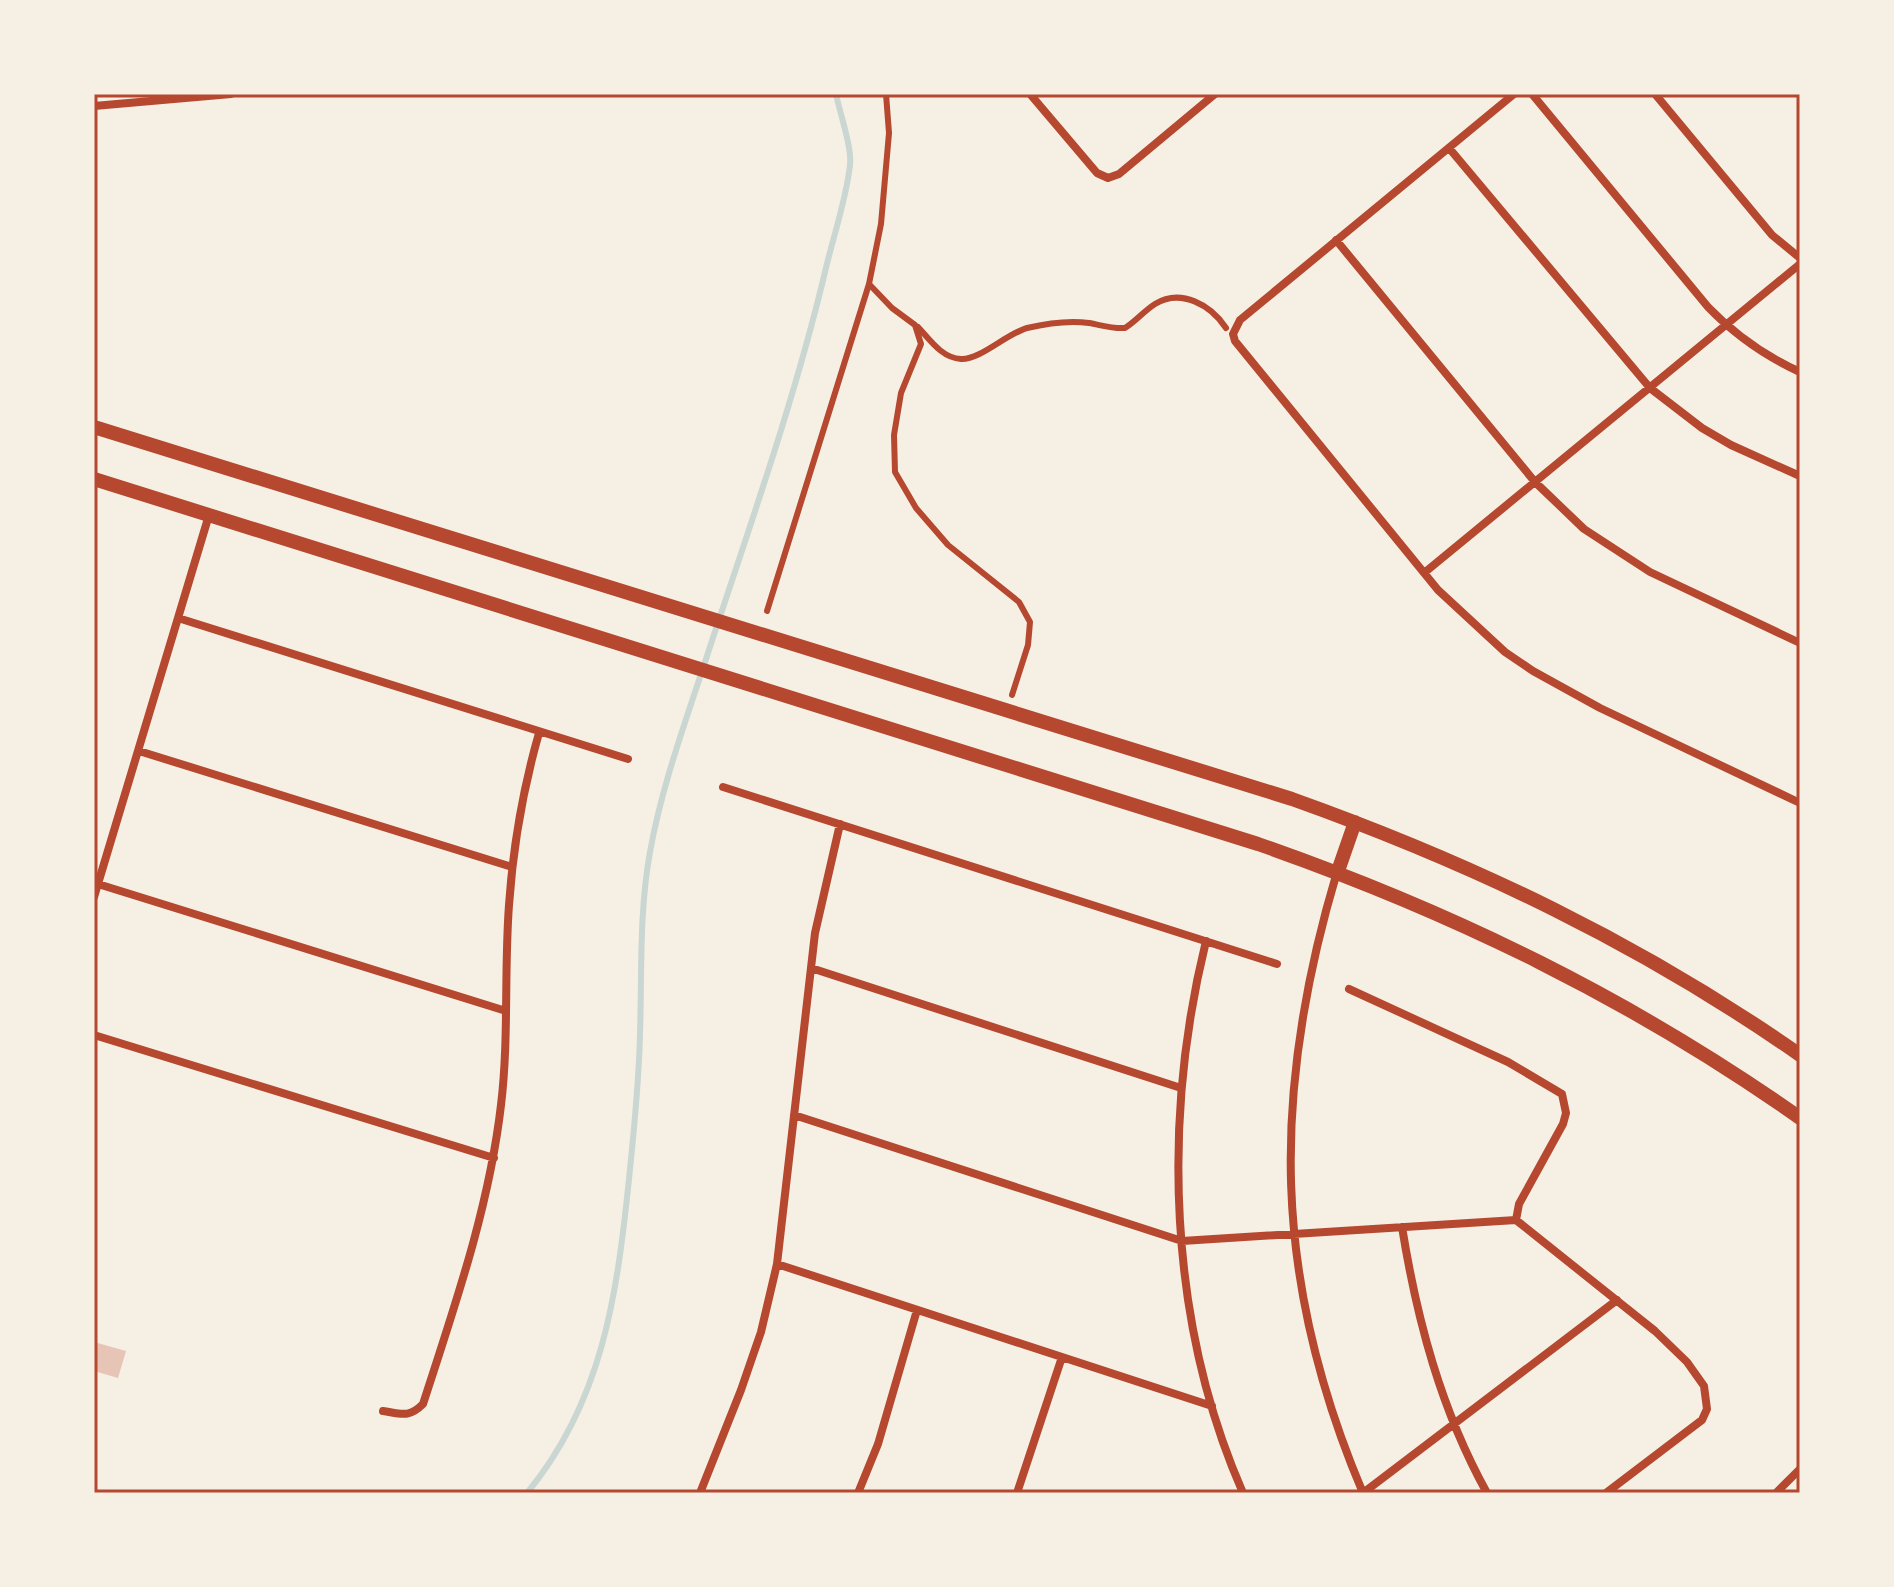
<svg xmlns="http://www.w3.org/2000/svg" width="1894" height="1587" font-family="'Libre Baskerville',serif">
<rect width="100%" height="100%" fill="#f6efe4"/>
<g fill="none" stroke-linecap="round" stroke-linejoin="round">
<path stroke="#c9d6d2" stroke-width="6" d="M527,1493C603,1401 617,1294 629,1179C634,1131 639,1082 640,1034C642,973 639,912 650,852C662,785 686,720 707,656C749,528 794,402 825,272C833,237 846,201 850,165C852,147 840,114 836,94"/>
</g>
<path fill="#e6c5b7" d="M94,1342L126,1351L118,1378L94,1371Z"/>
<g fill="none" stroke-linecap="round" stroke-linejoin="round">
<path stroke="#b5482f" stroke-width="6" d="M869,284L892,308L915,325L921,344L901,393L894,435L895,472L916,508L948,545L1019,602L1030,622L1028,645L1012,695
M918,327C930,340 942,358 961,359C980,360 1006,334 1027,328C1048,323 1068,320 1089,323C1101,325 1112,329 1125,328C1136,321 1144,311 1155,304C1181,288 1211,305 1226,328
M767,611L869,284L881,224L889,133L886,94"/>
<path stroke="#b5482f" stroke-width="8" d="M1030,94L1097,173L1108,178L1119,174L1215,94
M1514,94L1240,320L1233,334L1235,341L1438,590L1505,652L1533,671L1600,708L1800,803
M1532,94L1708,307C1734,334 1765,356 1800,372
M1655,94L1772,235L1800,258
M94,106L231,94
M1449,148L1650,388L1702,428L1731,445L1800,476
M1336,240L1535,482L1584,529L1650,572L1800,643
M1424,573L1800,264
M178,618L628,759
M139,751L512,867
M723,787L1277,964
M1337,872C1271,1093 1272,1279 1363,1493
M98,884L506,1011
M94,897L209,515
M1206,941C1162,1120 1168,1322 1243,1493
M811,968L1181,1088
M1349,989L1508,1062L1562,1094L1566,1113L1563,1124L1519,1204L1516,1220L1655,1331L1687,1362L1704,1386L1707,1409L1702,1420L1606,1493
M94,1035L494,1158
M794,1115L1182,1241L1516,1220
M1402,1227C1417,1320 1441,1410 1487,1493
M777,1264L1212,1406
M383,1411C402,1414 409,1418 423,1404C455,1305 489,1208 501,1105C509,1039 504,972 509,905C513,847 523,789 539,733
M700,1493L741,1390L761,1332L777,1264L815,933L840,824
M858,1493L878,1444L917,1310
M1017,1493L1062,1357
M1363,1493L1617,1300
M1776,1493L1800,1469"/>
<path stroke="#b5482f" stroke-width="14" d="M94,427L1292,799C1474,864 1641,944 1800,1055
M94,479L1258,844C1453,912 1631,999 1800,1118
M1338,871L1355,822"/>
</g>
<rect width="1894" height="1587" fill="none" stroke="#f6efe4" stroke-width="192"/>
<rect x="96" y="96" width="1702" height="1395" fill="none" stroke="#b5482f" stroke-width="3"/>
</svg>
